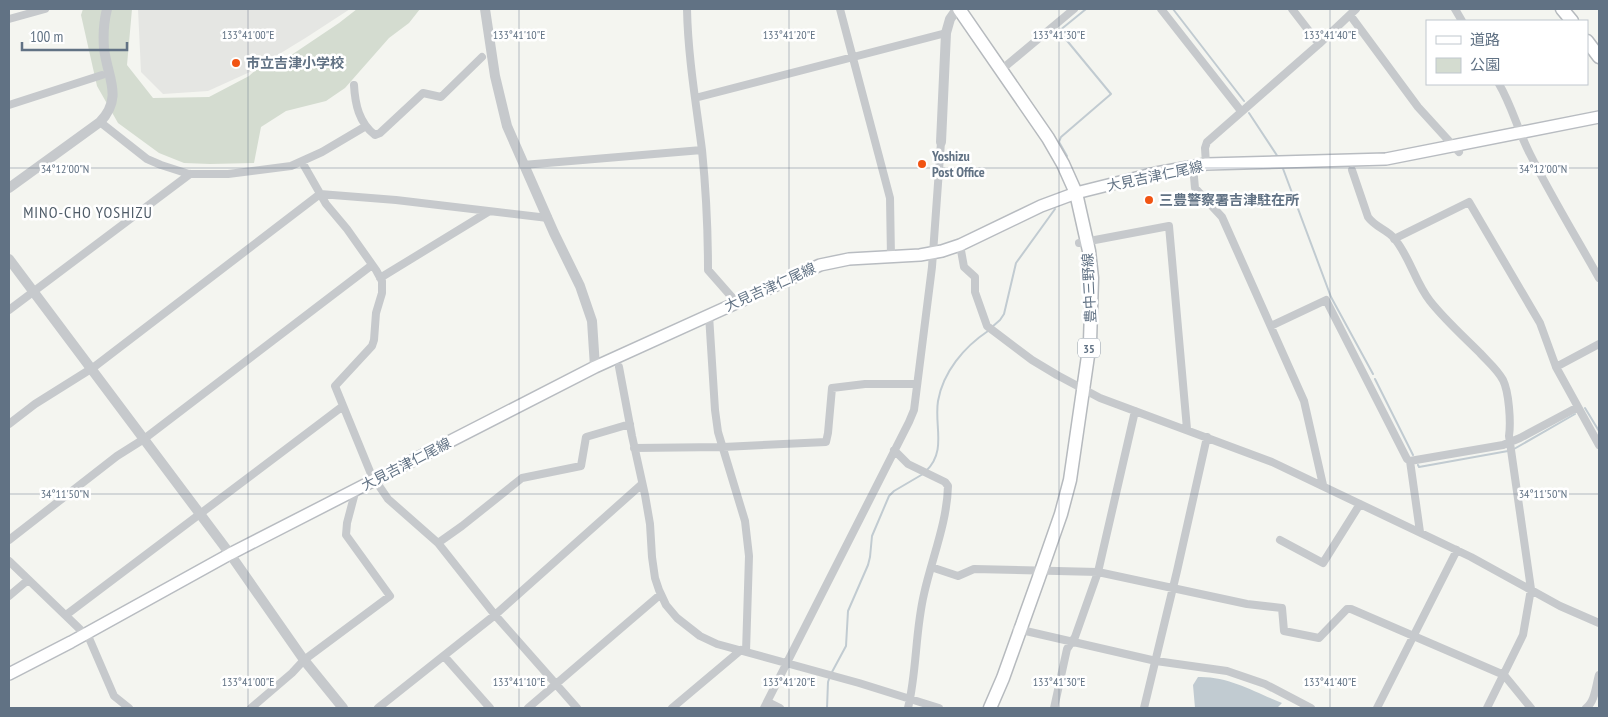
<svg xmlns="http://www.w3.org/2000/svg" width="1608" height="717" font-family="'PT Sans Narrow','Noto Sans JP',sans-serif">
<rect width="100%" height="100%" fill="#f4f5f0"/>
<path fill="#e5e6e3" d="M138,9H350L307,37L250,72L208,91L163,94L141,72Z"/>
<path fill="#d4dcd0" d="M83,9H132L127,65L153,98L209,97L249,76L259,67L281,62L339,23L357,9H420L409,23L389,38L345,88L326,101L286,111L261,127L254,163L210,164L184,163L159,153L118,123L97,86L81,15Z"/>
<path fill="#c1cbd1" d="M1198,677C1229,676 1254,692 1282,703L1277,708H1195L1193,685Z"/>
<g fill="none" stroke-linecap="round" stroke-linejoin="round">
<path stroke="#c1cbd1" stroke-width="2" d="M1173,9L1244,101
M1249,113L1278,157
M1067,156L1059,142L1061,137L1111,94L1059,31L1086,9
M1282,166L1331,297L1373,374
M992,327L1000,320L1004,314L1016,263L1055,209
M1375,379L1413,455
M1585,408L1599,431
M1514,449L1575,414
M1418,465L1419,467L1508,451
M926,471C947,451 934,426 938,401C943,372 964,347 988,331
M832,672L846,646L848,611L868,565L870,557L872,536L889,496L894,491L923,474
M827,708L828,682L829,679"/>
<g stroke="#b8bcc1" stroke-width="14">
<path id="secondary" d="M9,674L71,642L230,554L595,367L820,265L849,259L920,255L942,251L960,245L1041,206L1076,193L1156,173L1206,164L1386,159L1599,117"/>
</g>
<g stroke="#b6babe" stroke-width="15">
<path id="primary" d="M959,9L1048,138L1063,164L1076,193L1089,251L1092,278L1090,342L1070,480L1061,514L1038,580L1003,678L990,708
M1562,9L1572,21
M1587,41L1599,57"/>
</g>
<path stroke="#c6c9cc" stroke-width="8" d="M687,9C688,57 696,103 702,150C706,190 708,230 708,270L737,303
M840,9L890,198L891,257
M1161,9L1241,111
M1292,9L1319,44
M1455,9L1462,21
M1350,15L1418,107L1459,152
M9,19L45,9
M1001,70L1074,9
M1499,84C1512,106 1518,131 1530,154C1551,196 1576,237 1599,278
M354,85C355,104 359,123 375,135L380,133L423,93L441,97L482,57
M695,98L946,33
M9,105L102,75
M100,122L147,159L161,165L189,174H228L291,166L322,152L366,126
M302,162L326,204L347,229L376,270L382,281V293L376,313L374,340L372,346L335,386L371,474L388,499L438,543L495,615L577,708
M1206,164L1205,148L1207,142L1319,44L1356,9
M523,165L702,150
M1193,166L1195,188L1222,217L1304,401L1323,485
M1352,170L1368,217C1375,227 1386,229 1394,238C1410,257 1415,282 1430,301C1445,320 1463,336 1480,353C1488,362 1497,369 1503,380C1509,392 1511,422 1509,436L1531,589L1523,635L1487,708
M1394,239L1469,202L1540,323L1556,367L1599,445
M1079,243L1169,226L1187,429
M960,245L964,267L975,277V292L987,326L1032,360L1057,375L1100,398L1272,462L1471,557L1560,606L1599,623
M380,278L488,212
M9,310L190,174
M709,315L715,410L718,432L745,521L749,556L746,652
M1271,326L1326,300L1407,459L1410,461L1420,532
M619,367L632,436L645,495L650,524L652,557L655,578L659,590L666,605L677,618L700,636L717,644L859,683L939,708
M1556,367L1599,344
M9,424L35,404L94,367L320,194L396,200L548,218
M634,448L723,447L826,442L828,433L832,388L865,384H917
M894,450L908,464L945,482L948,486C947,523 932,558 924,594C915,632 917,671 908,708
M1410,461L1503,445L1520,438L1578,407
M9,540L117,456L144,439L372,265
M1280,540L1323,563L1360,504
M438,543L462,526L522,478L581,466L586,437L630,424
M9,561L89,638L114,696L129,708
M931,567L958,576L974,569L1098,572L1247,604L1282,608L1284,631L1319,638L1347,609H1351L1504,675L1531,708
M9,596L28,580
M66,615L343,406
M1017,629L1156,661L1227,671L1265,684L1311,708
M444,656L490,708
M768,702L780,708
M251,708L292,673L304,660L390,596L346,535L347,523L356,489
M378,708L495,615L642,484
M528,708L661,594
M672,708L741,650
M764,708L909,422L914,410L932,267L941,142
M1054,708L1067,649L1075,637L1098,572L1135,411
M1144,708L1177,571L1207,437
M1377,708L1457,550
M1586,708C1595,702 1596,685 1599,675"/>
<path stroke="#c6c9cc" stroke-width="10" d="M485,9L495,76L507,126L554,233L580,286L592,321L595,367
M941,142L946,33L950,19L957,9
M9,188L100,122C124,97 107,77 104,48C103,35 104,21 107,9
M9,259L230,554L304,660L343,708"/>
<use href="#secondary" stroke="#fff" stroke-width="11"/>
<use href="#primary" stroke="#fff" stroke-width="12"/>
</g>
<path fill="none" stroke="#617284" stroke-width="1" stroke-opacity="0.45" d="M248,9V708M519,9V708M789,9V708M1059,9V708M1330,9V708M9,168H1599M9,494H1599"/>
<g fill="#f15413" stroke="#fff" stroke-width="2">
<circle cx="236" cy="63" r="5"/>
<circle cx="922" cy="164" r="5"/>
<circle cx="1149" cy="200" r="5"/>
</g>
<g text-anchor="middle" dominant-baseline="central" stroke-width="5" stroke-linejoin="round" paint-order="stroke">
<rect fill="#fff" stroke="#909ca9" stroke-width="1" x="1078" y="338.5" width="22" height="19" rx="4"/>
<g font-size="12" font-weight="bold" fill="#617284">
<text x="1089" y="348">35</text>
</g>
<g font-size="14" font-weight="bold" fill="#617284" stroke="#fff" text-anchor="start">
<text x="246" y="63">市立吉津小学校</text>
<text x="932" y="156">Yoshizu<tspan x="932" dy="16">Post Office</tspan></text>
<text x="1159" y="200">三豊警察署吉津駐在所</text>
</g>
<g font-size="14" fill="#617284" stroke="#fff">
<text transform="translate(1155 176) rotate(-12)">大見吉津仁尾線</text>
<text transform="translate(770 287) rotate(-24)">大見吉津仁尾線</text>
<text transform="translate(1089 288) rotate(-93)">豊中三野線</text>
<text transform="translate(406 464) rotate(-27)">大見吉津仁尾線</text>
</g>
<g font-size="16" letter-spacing="1" fill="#4f5c68" stroke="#fff">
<text x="88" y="212">MINO-CHO YOSHIZU</text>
</g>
</g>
<g font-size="12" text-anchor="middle" fill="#617284" stroke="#fff" stroke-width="5" stroke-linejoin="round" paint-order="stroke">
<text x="248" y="39">133°41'00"E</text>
<text x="519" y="39">133°41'10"E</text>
<text x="789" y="39">133°41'20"E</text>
<text x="1059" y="39">133°41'30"E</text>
<text x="1330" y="39">133°41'40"E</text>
<text x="65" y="173">34°12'00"N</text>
<text x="1543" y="173">34°12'00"N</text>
<text x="65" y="498">34°11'50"N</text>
<text x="1543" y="498">34°11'50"N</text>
<text x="248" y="686">133°41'00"E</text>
<text x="519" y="686">133°41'10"E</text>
<text x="789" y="686">133°41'20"E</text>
<text x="1059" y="686">133°41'30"E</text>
<text x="1330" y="686">133°41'40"E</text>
</g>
<rect width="1608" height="717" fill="none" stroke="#617284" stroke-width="20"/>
<rect x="1426" y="20" width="162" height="65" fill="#ffffff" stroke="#c0c7ce"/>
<rect x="1436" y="36" width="25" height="8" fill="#ffffff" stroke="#c0c7ce"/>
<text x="1470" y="45" font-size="15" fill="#617284">道路</text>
<rect x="1436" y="58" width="25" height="15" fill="#d4dcd0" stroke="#c0c7ce"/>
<text x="1470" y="70" font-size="15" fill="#617284">公園</text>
<path d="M22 42v8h105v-8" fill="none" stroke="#617284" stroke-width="2.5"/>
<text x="30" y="42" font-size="15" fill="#617284" stroke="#ffffff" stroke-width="4" paint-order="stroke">100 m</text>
</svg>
